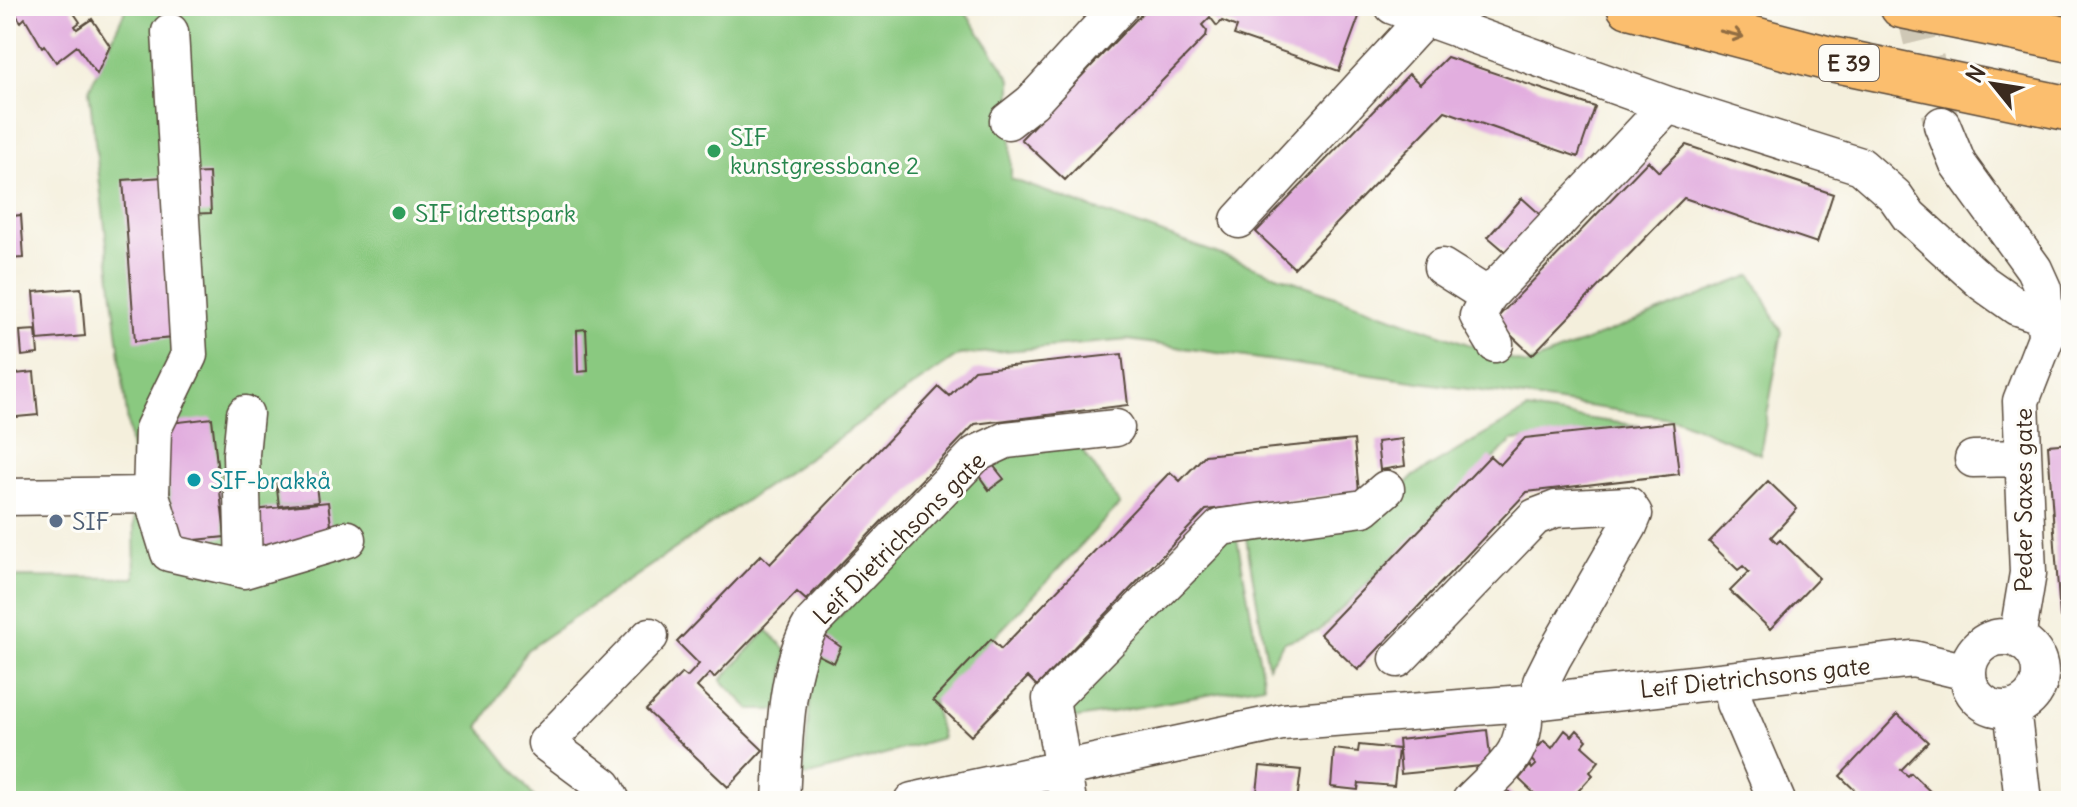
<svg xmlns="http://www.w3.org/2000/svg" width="2077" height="807" font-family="Delius,sans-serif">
<rect width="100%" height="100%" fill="#fdfcf7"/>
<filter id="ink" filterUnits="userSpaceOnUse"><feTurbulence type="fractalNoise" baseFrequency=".0125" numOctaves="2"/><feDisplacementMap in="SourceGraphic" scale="16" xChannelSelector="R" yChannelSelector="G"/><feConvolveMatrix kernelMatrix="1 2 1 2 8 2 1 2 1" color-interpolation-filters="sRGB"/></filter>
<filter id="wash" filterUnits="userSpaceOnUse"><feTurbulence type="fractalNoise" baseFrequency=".006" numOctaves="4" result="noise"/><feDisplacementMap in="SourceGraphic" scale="32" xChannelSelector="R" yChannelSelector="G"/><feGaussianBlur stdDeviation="1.8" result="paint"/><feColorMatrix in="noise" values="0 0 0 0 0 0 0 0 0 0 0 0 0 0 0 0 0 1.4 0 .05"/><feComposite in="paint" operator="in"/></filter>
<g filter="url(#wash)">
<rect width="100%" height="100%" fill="#f4efdc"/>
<path fill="#8ac980" stroke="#627a4f" stroke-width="2" d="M127,6H961L1011,79V179L1526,365L1752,275L1782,332L1760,454L1677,419L1128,340L959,355L527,650L479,727L537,801H6V577L135,578L133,468L89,90Z
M1527,410L1641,426L1512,441L1319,631L1284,642L1268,666L1245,532L1371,519L1414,476Z
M1012,448H1081L1120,504L933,702L942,738L803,777L816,641L978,471Z
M1235,528L1264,685L1067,720L1072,693Z
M767,630L787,650L780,710H751L721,680Z"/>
<g id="blocks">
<path fill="#e2aedf" d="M10,6H69L80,22L75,26L77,29L92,19L110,46L97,74L77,46L56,62L44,45L42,47L25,18L21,22Z
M1149,6H1337L1360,14L1339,71L1234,35L1237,27L1222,21L1217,26L1210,17L1202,25L1207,31L1206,36L1065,180L1021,139Z
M1447,57L1595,107L1578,157L1445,111L1294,268L1256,232L1409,74L1420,84Z
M1686,145L1833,194L1817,243L1684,198L1532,355L1495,320L1648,161L1659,172Z
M209,173L211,213L189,214L187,174Z
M163,177L175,338L135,341L123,180Z
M1522,198L1542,216L1508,254L1488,237Z
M21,215L24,258L6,259V217Z
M81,288L85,336L38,340L34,292Z
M586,329L588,371L578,372L577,330Z
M36,330L38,354L22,356L20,331Z
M1122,354L1128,405L975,424L806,600L797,592L714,678L710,673L697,687L763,750L728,787L646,710L682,673L687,677L699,664L677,642L761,555L770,564L939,387L949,396L974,370Z
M34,372L38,415L6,418V375Z
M212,418L225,537L175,542L162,424Z
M1673,422L1679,474L1527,492L1358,670L1320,634L1490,456L1500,465L1525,438Z
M1402,439L1405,466L1380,470L1377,442Z
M1354,440L1359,492L1206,510L1037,686L1028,677L971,736L933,700L991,639L1001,649L1170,472L1180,481L1205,455Z
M2071,443V617H2060L2048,445Z
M989,460L1004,479L989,490L975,470Z
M315,476L318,502L279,506L276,480Z
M1768,481L1797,509L1771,537L1777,543L1780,540L1819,578L1770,629L1730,591L1749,572L1743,566L1738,570L1709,542Z
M328,502L333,540L259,548L254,510Z
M822,634L841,647L834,663L812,652Z
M1898,714L1928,742L1901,770L1908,776L1911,773L1940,801H1866L1840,776Z
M1487,730L1491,765L1401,774L1398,740Z
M1565,730L1572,736L1577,730L1587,740L1582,746L1599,761L1590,772L1593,775L1569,801H1542L1519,779L1530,766L1532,769L1536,765L1529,757L1544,741L1552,748Z
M1359,745L1398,749L1394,786L1359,783L1358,790L1331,787L1334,749L1358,752Z
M1260,766L1301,770L1297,801H1256Z
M1507,790L1519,801H1497Z"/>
</g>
</g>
<g filter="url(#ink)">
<use href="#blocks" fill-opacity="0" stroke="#57483a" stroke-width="2"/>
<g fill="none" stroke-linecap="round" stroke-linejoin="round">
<path stroke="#cfc8b6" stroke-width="36" stroke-dasharray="36 18" stroke-linecap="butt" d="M1913,6L1942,125"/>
<g stroke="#57483a" stroke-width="39">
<path id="minor" d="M1393,6L1668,105L1861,166L1895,196L1909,216L1983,283L2017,307L2043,316
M170,32L189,355L153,429L151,495L169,553L244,570L348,539
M1008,121L1032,102L1120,6
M1942,125L1958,164L2034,269L2043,289L2046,337L2021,401L2028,573L2017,639
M1239,220L1424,19
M1442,267L1488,296L1478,316L1495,344
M1488,296L1668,105
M1973,459L2021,458
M6,497L151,495
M244,570L241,454L245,414
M1968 673a36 36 0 1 1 72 0a36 36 0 1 1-72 0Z
M1398,659L1535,517L1556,509L1628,505L1634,514L1629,526L1553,658L1541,682V700
M1731,681L1735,703L1777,801
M2012,708L2023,801
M612,801L604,786L546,743L650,636
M781,801C784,748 784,669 812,623L976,454L1006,440L1116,428
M912,801L1282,722L1524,703L1913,659L1967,672
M1068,801L1051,699L1221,527L1364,508L1386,489
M1470,801C1503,767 1528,754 1524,703"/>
</g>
<g stroke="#57483a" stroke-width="47">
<path id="highway" d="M1629,6L1826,58L2071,109
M1902,6L2071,40"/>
</g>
<use href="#minor" stroke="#fff" stroke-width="36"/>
<use href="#highway" stroke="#fbbe6e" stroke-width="44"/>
</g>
<defs><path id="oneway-shaft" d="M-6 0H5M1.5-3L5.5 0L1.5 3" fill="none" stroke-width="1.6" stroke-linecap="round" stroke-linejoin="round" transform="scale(2)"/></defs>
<use stroke="#916d42" href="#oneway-shaft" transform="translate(1732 34) rotate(14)"/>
</g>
<g fill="#2e9e5b" stroke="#fdfcf7" stroke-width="3">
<circle cx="714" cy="151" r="8"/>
<circle cx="399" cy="213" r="8"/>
</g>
<circle fill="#0f9aa8" stroke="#fdfcf7" stroke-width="3" cx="194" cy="480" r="8"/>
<circle fill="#5c6f8a" stroke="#fdfcf7" stroke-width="3" cx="56" cy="521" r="8"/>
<g text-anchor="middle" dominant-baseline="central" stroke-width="6" stroke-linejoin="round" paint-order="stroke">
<rect fill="#fdfcf7" stroke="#75695f" stroke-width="2" x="1819" y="45" width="60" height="36" rx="6"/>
<g font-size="22" font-weight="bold" fill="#3b2a1e">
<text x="1849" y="63">E 39</text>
</g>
<g font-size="24" fill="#27864d" stroke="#fdfcf7" text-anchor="start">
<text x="730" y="137">SIF<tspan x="730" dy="28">kunstgressbane 2</tspan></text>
<text x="415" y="213">SIF idrettspark</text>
</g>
<g font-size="24" fill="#0d838f" stroke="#fdfcf7" text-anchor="start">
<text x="210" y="480">SIF-brakkå</text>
</g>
<g font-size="24" fill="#3b2a1e" stroke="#fdfcf7">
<text transform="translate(2023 500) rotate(-90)">Peder Saxes gate</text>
<text transform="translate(899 538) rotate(-45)">Leif Dietrichsons gate</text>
<text transform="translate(1755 677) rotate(-6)">Leif Dietrichsons gate</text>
</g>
<g font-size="24" fill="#4e5e75" stroke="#fdfcf7" text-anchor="start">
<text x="72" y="521">SIF</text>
</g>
</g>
<rect width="2077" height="807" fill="none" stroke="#fdfcf7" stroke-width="32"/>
<g transform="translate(1993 84) rotate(300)" stroke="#fdfcf7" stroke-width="6" paint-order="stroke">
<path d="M0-6L14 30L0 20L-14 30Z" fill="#3b2a1e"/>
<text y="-12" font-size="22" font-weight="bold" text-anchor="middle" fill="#3b2a1e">N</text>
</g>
</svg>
